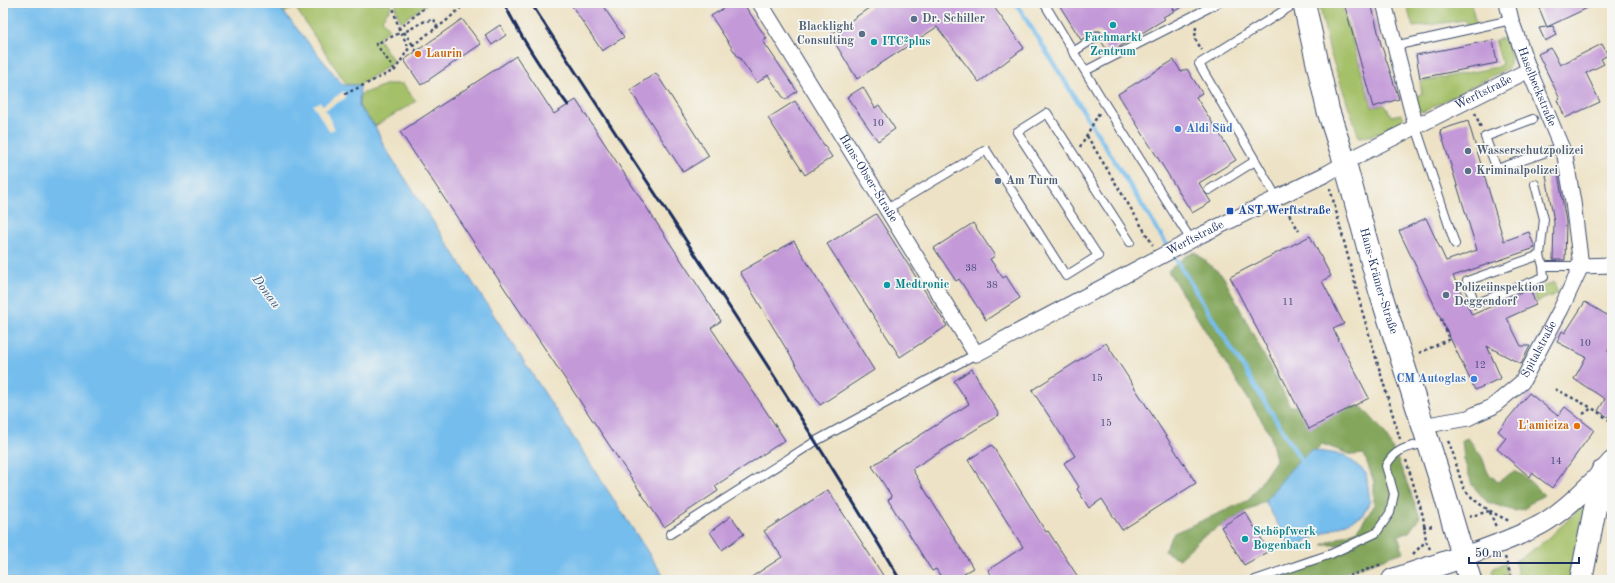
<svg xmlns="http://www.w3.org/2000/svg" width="1615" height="583" font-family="'Old Standard TT',serif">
<rect width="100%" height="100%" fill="#f6f6f2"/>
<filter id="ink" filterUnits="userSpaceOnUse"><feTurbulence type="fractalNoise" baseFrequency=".025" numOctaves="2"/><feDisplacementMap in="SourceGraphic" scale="8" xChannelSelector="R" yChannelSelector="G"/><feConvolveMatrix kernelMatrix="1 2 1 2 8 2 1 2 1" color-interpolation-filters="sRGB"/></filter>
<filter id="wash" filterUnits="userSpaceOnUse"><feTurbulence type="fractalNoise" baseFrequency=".012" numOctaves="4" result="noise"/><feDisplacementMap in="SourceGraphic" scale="16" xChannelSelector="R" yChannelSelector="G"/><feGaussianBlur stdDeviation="0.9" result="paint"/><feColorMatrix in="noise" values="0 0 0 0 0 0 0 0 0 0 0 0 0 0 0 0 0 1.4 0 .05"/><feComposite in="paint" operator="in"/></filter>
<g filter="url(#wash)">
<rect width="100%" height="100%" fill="#ede2c5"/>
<path fill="#a4c067" stroke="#607862" d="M276,3H292L295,7L330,3H391V7L382,19L389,30L378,38L394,62L359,85H347L295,7L284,13Z
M396,3H428L401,22L396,10Z
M1319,3H1341L1372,107L1385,105L1391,116L1401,114L1404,118C1396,129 1373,137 1359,137L1330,52Z
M1406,3H1471L1476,25L1468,26L1465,20L1413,27Z
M1504,38C1509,49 1514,57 1508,68L1423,112L1418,110L1411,97L1422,94L1420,82L1497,67L1502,64L1495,40Z
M388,84H403L416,101L375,126L359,106V95Z
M1554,282L1558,293L1537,302L1532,292Z
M1588,500L1579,547L1569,580H1519L1515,561C1544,545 1565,523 1588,500Z
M1505,564L1508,575L1494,579L1492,571L1495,567Z"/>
<path fill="#83a65c" stroke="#4f6a5d" d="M1195,252L1223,276L1290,406L1362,407L1385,433L1400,465L1420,517L1409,532L1398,536L1403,552L1324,580H1260L1357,545H1322L1357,530L1374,506V482L1364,454L1352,455L1322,444L1265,501L1202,537L1179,559L1164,551L1174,533L1249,500L1276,460L1270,434L1168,271L1184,257Z
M1468,438L1482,457L1488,473L1498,482L1514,471L1523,475L1544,495L1530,503L1525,509L1514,511L1487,502L1472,485L1464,459L1462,440Z"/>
<path fill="#75bded" stroke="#4876a6" d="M3,3H276L343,85H360L359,107L375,126L384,146L666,580H3Z
M1311,450L1345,455L1366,473L1370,501L1362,516L1291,548L1265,501L1291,469Z"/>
<path fill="#ede2c5" d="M344,91L346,98L325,110L335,129L329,131L313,105L320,102L323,105Z"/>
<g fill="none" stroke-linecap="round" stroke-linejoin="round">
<path stroke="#75bded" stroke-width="4.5" d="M1016,3L1301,460"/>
</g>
<g id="blocks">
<path fill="#c399d8" d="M570,3H601L624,37L602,51Z
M732,3H743L767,39L763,41L797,91L785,100L768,75L757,83L739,57H738L711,16Z
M876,3H991L1024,48L979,82L937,27L857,79L830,35Z
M1058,3H1190L1163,17L1165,19L1109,53L1101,41L1103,35L1100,31H1095L1081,40Z
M1344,3H1371L1381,44L1399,99L1373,107Z
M1549,3H1598L1547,27L1539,8Z
M462,19L481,44L421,85L404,60Z
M500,25L506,35L492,45L485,35Z
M1553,26L1556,35L1545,41L1539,28Z
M1493,40L1497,63L1420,78L1416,55Z
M1602,44L1608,55L1601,59L1604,64L1586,73L1600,102L1565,118L1558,100L1560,99L1538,54L1551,48L1560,65Z
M516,56L554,114L576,100L721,321L711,328L785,440L715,486L718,491L664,527L400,132Z
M1174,60L1181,72L1187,69L1202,93L1196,97L1236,160L1199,183L1211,202L1192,213L1118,94Z
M656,73L709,156L683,172L630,90Z
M863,87L875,108L879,105L895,129L878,141L847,97Z
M795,101L832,157L805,175L768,118Z
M1468,121L1504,241L1529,232L1535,248L1453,276L1472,315L1530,289L1536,305L1507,318L1521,346H1530L1521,364L1487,346L1501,378L1475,390L1399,231L1426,218L1446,261L1477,250L1440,130Z
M1558,173L1566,222L1565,260H1553L1554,222L1546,175Z
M876,214L947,326L900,357L827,244Z
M973,223L995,256L990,259L1003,278L1006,276L1020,298L986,320L959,279L956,281L934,248Z
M1310,236L1331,276L1322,281L1344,324L1333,329L1369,398L1309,429L1230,277Z
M794,241L874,370L820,405L740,272Z
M1585,302L1612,318V419L1598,411L1605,399L1574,379L1586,357L1557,342L1562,331L1565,333Z
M1106,343L1196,483L1122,530L1102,499L1089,508L1077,489L1079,487L1064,463L1075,456L1032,390Z
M972,369L999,415L912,469L973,568L964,573L968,580H943L936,569L932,571L888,500L892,497L872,466L969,404L954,381Z
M1529,393L1558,416L1565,407L1594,430L1552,488L1532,473L1530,477L1497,449L1506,438L1498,431Z
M992,445L1046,532L1048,531L1080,580H995L988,570L1023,547L968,460Z
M828,490L886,580H747L782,557L764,531Z
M1245,512L1269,551L1244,565L1221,527Z
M731,516L744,534L722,550L710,532Z"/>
</g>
</g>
<g filter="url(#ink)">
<use href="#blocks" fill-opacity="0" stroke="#3a4a6d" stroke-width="1"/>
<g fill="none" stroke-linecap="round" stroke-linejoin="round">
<g stroke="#3a4a6d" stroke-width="10">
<path id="service" d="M1044,3L1103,101L1191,240
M1394,46L1511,20
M1073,52L1098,36
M1085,71L1218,3
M1533,119L1485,137L1497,169L1561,147
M1416,127L1455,244
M1535,184L1544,219L1540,255
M1209,190L1255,161
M1277,198L1199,64L1296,3
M887,209L986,150L1066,276L1098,256L1017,132L1047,113L1130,242
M1543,266L1540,255L1467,281L1475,304L1544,277L1543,266H1581
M670,534L816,441L976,354
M1255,580L1331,554L1376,533L1390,513L1394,494L1386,466C1395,448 1409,447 1427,443"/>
</g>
<g stroke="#3a4a6d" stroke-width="17">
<g id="minor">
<path id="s1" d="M760,3L976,354L1201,235L1326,174L1359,155L1529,70"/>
<path d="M1384,3L1416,127"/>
<path id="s2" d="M1507,3L1511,20L1529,70L1565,156L1573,202L1581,266"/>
<path d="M1581,266L1612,265"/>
<path id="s3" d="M1422,426L1468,418L1476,414L1492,407L1522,382L1561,309L1581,266"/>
</g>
</g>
<g stroke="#3a4a6d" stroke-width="21">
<path id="tertiary" d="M1462,557C1487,548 1513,539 1536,527C1561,515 1594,482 1612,461"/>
</g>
<g stroke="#3a4a6d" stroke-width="24">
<g id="secondary">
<path id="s4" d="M1304,3L1328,110L1345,163L1380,291L1442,485L1470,580"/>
<path d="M1393,580L1462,557"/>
<path d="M1581,580L1602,472"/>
</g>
</g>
<path stroke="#3a4a6d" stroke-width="2.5" stroke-dasharray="3 3" stroke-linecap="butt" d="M394,3V12L399,29
M1169,3L1174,11H1175
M1196,27L1195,39L1202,50
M436,28L445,22L466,3
M404,32L413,45
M401,34L425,21L434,20L437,24L436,28L413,45L416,51
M395,70L376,44L400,33
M345,94L395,70L409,48L399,29L430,3
M1475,113L1481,128
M1087,136L1153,245
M1080,147L1099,113
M1330,188L1363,314L1400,439
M1286,209L1299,231
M1608,350L1612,353
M1419,353L1450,339L1441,319
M1555,389L1592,408
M1583,414L1592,408L1612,422
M1448,441C1455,455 1457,471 1463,486C1469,500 1497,516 1510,521
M1406,460L1423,516L1426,541L1430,549
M1490,512L1496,527
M1469,517L1489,511
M1423,527L1435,526
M1413,554L1426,541
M1505,557L1512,580
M1338,580L1382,564
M1498,580L1511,576L1522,580
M1556,580L1563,579"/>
<use href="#service" stroke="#fff" stroke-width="8"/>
<use href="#minor" stroke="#fff" stroke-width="15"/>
<use href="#tertiary" stroke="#fff" stroke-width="19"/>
<use href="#secondary" stroke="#fff" stroke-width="22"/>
<path stroke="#1b2f5e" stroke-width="3" d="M504,3C522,40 543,72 568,105
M531,3C654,195 784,383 900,580"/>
</g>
</g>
<g fill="#5c6f8a" stroke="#f6f6f2" stroke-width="1.5">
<circle cx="914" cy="19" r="4"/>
<circle cx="862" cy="34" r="4"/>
<circle cx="1468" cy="151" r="4"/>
<circle cx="1468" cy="171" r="4"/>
<circle cx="998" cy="181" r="4"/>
<circle cx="1446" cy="295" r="4"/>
</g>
<g fill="#0f9aa8" stroke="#f6f6f2" stroke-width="1.5">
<circle cx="1113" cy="25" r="4"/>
<circle cx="874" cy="42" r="4"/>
<circle cx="887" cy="285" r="4"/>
<circle cx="1245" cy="539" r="4"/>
</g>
<g fill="#e8710a" stroke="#f6f6f2" stroke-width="1.5">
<circle cx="418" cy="54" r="4"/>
<circle cx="1577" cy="426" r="4"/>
</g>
<g fill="#3f7fe0" stroke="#f6f6f2" stroke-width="1.5">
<circle cx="1178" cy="129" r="4"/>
<circle cx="1474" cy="379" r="4"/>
</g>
<rect fill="#1a4fb4" stroke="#f6f6f2" stroke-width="1.5" x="1226" y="207" width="8" height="8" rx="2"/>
<g text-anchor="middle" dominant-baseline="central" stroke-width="3.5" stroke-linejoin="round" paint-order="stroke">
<g font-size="10" fill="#454a7c">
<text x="878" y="123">10</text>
<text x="971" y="268">38</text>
<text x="992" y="285">38</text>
<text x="1288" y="302">11</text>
<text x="1585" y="343">10</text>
<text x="1480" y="365">12</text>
<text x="1097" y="378">15</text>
<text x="1106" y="423">15</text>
<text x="1556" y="461">14</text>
</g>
<g font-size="12" font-weight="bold" fill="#4e5e75" stroke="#f6f6f2" text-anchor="start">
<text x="922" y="19">Dr. Schiller</text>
<text x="854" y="27" text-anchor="end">Blacklight<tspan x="854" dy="14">Consulting</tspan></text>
<text x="1476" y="151">Wasserschutzpolizei</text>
<text x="1476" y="171">Kriminalpolizei</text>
<text x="1006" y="181">Am Turm</text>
<text x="1454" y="288">Polizeiinspektion<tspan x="1454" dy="14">Deggendorf</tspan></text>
</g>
<g font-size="12" font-weight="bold" fill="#0d838f" stroke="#f6f6f2" text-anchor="start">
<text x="1113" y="38" text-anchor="middle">Fachmarkt<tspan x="1113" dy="14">Zentrum</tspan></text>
<text x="882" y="42">ITC²plus</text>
<text x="895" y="285">Medtronic</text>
<text x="1253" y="532">Schöpfwerk<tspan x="1253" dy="14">Bogenbach</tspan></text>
</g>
<g font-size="12" font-weight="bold" fill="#c56008" stroke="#f6f6f2" text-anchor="start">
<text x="426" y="54">Laurin</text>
<text x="1569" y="426" text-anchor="end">L'amiciza</text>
</g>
<g font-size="12" fill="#1b2f5e" stroke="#f6f6f2">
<text stroke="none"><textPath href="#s2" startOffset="89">Haselbeckstraße</textPath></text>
<text stroke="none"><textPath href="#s1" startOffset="983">Werftstraße</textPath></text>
<text stroke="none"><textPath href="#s1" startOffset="206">Hans-Obser-Straße</textPath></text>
<text stroke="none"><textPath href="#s1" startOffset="660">Werftstraße</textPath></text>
<text stroke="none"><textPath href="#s4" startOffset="288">Hans-Krämer-Straße</textPath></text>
<text stroke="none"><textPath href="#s3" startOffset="149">Spitalstraße</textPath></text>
</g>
<g font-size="12" font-weight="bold" fill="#366cbe" stroke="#f6f6f2" text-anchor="start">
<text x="1186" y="129">Aldi Süd</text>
<text x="1466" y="379" text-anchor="end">CM Autoglas</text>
</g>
<g font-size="12" font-weight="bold" fill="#164399" stroke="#f6f6f2" text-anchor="start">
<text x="1238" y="211">AST Werftstraße</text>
</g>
<g font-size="13" font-style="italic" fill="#365a89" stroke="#f6f6f2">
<text transform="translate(266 292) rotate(53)">Donau</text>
</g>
</g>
<rect width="1615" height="583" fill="none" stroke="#f6f6f2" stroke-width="16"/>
<path d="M1469 557v6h110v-6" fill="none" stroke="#1b2f5e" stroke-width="2"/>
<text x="1475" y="557" font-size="12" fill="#1b2f5e" stroke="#f6f6f2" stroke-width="3" paint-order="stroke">50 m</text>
</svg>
